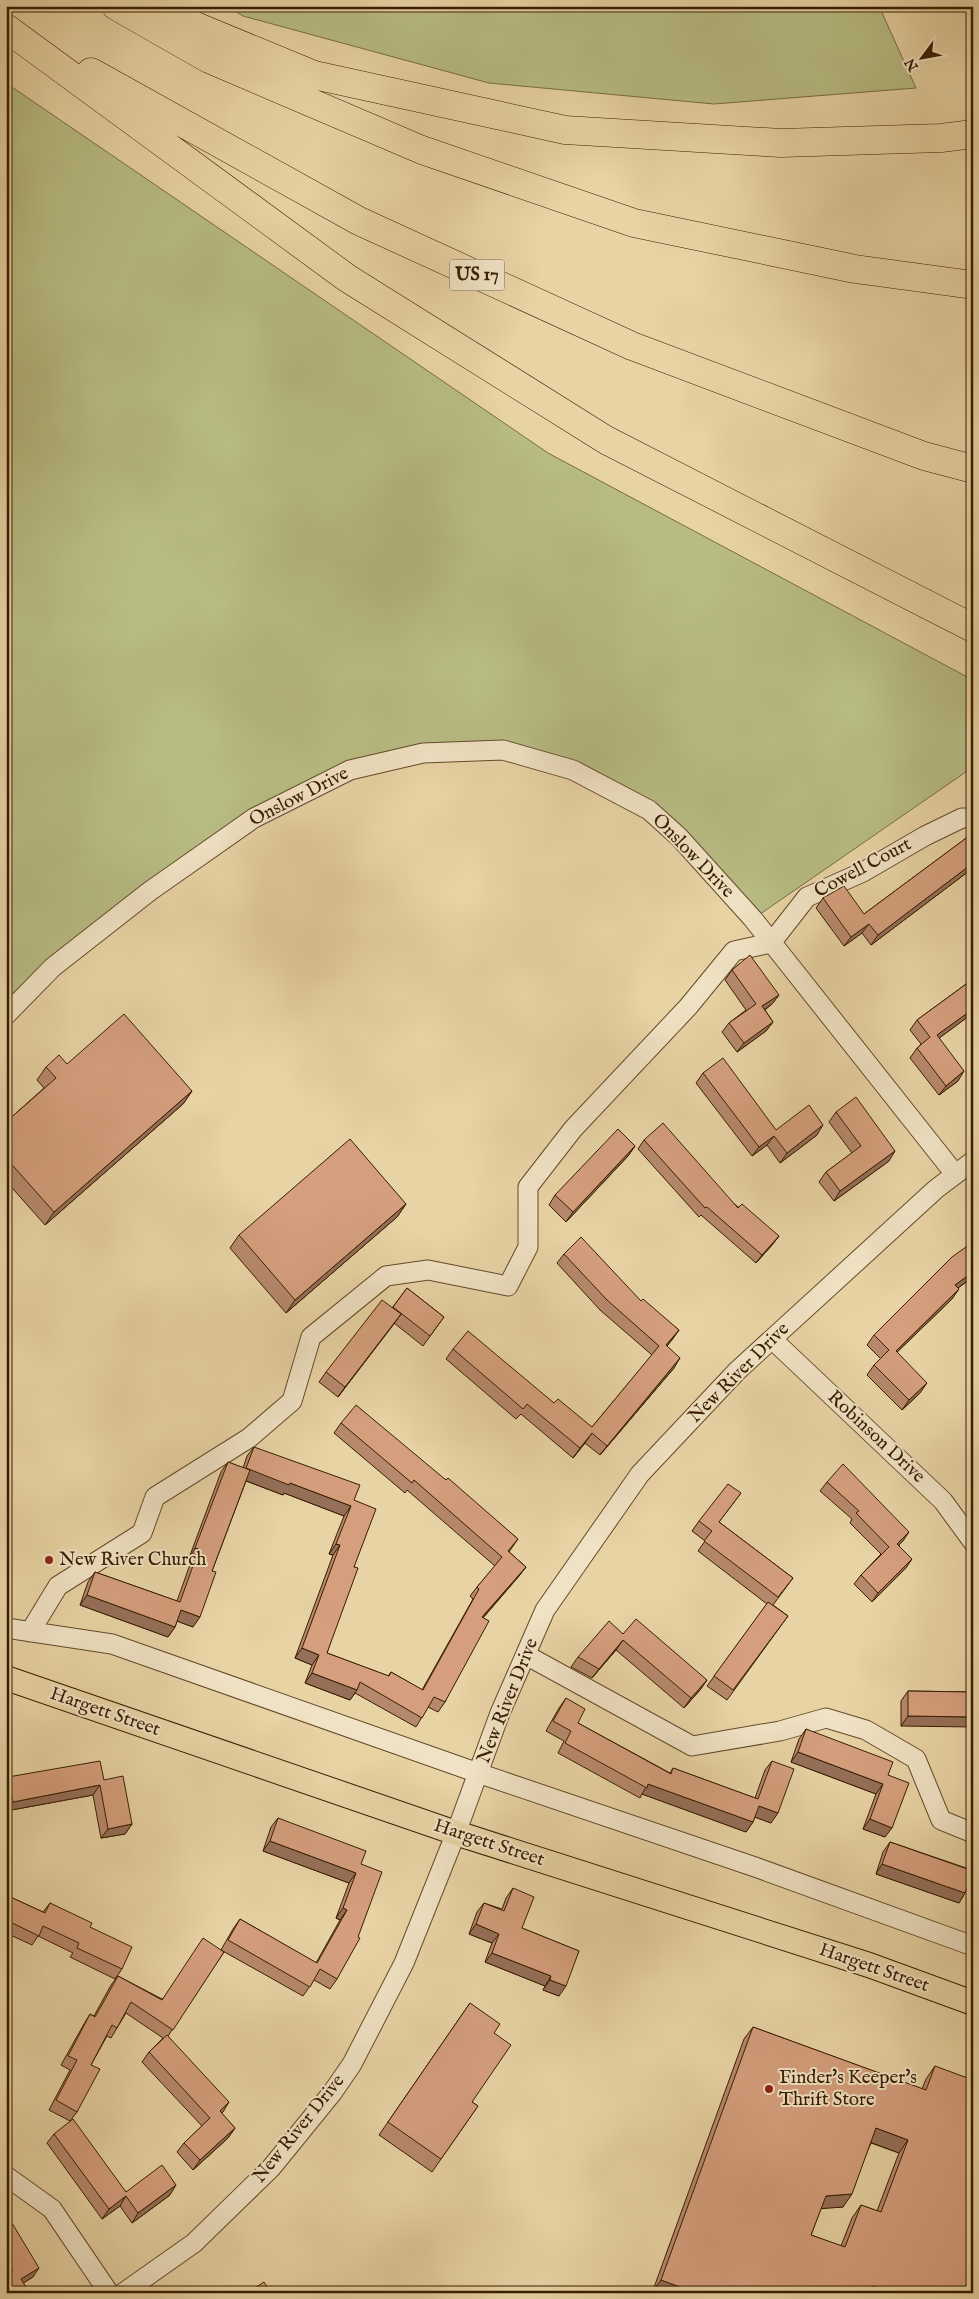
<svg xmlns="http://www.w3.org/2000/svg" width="979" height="2299" font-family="'IM FELL English',serif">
<rect width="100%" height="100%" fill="#e8d3a4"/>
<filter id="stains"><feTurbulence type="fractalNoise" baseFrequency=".004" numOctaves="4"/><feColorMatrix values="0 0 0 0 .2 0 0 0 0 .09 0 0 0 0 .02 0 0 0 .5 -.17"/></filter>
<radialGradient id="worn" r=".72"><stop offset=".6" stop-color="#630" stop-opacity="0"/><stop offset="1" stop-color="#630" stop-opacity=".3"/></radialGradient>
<path fill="#b8bc84" stroke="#786c42" d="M226,6H879L916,88L714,104L489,83L243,16Z
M6,83L548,453L973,680V767L753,919L649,810L503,750L350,770L254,818L6,1015Z"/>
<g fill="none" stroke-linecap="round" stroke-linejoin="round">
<g stroke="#644a2a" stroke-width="21">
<path id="minor" d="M6,1015L53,967L150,891L254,818L350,770L423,753L503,750L573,770L649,810L679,837L753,919L955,1174
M772,1339L943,1501L973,1542
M6,1628L112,1644L478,1773L755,1867L973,1946
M30,1632L58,1586L142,1533L155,1497L249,1438L292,1401L311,1337L386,1276L428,1270L508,1286L528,1247V1187L573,1129L688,1007L734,951L771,943L807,897L863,872L925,836L962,818H973
M526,1655L692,1746L780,1731L826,1718L866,1730L916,1759L941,1820L973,1833
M6,2176L52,2209L109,2293
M123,2293L194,2243L271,2168L332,2093L352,2064L404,1963L456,1833L500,1713L545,1610L640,1474L737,1371L936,1189L973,1161"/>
</g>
<g stroke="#381d01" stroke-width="26">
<path id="major" d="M6,1678L456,1833L869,1965L973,2003"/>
</g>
<g stroke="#381d01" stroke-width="29">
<path id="highway" d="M116,6L209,59L422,150L634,223L855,269L973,285
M147,6L314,75L565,130L781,143L941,138L973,134
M6,28L347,278L606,440L973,628
M91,72L359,221L632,346L924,456L973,469"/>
</g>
<use href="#minor" stroke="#f0e2c4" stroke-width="19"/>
<use href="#major" stroke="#e8d3a4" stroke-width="24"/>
<use href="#highway" stroke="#e8d3a4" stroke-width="28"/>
</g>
<path fill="#b7896c" stroke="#381d01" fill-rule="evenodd" d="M973,833V868L871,945L862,933L844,946L816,908L823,898L864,914Z
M732,970L779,995L772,1004L765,1010L773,1022L766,1031L737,1052L722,1032L729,1023L746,1010L725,980Z
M973,979V1013L939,1038L958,1081L939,1095L910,1058L917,1048L921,1044L910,1030L917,1020Z
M46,1067L192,1091L183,1104L45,1225L6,1181V1122L44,1088L37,1080Z
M703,1073L776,1130L817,1135L780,1163L767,1145L752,1156L696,1083Z
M836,1112L889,1161L834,1201L819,1182L826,1172L852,1153L829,1122Z
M644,1140L779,1236L772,1245L756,1263L701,1215L699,1217L638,1149Z
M635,1146L628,1156L566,1222L549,1205L555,1195Z
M406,1204L397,1217L286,1313L230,1248L239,1235Z
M973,1242V1277L958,1288L952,1299L897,1352L920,1393L902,1410L867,1375L874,1365L881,1359L867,1345L874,1335Z
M564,1254L641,1301L679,1330L667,1346L674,1368L600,1455L585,1443L573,1458L521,1414L516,1419L446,1359L453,1349L554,1403L592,1427L652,1355L600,1310L557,1263Z
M407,1288L444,1317L423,1346L394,1323L338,1397L319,1382L326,1372L392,1308Z
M973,1364V1377L969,1370Z
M341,1423L446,1480L518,1539L509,1552L526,1567L519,1576L483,1618L445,1702L438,1712L428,1707L416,1727L355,1693L350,1700L305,1683L312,1665L295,1658L333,1555L329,1554L344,1516L284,1493L283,1495L246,1481L212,1571L193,1627L177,1621L175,1627L168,1637L80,1605L88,1582L95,1572L177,1601L192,1559L189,1558L221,1472L228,1462L243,1468L247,1456L254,1447L354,1500V1567L327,1653L388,1676L391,1672L422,1690L473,1599L470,1596L477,1587L495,1566L407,1490L405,1493L334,1433Z
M827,1482L903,1541L899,1545L906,1568L872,1602L854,1584L861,1575L881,1554L850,1523L852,1519L820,1491Z
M741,1493L719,1522L793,1578L773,1605L788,1616L727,1700L707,1686L767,1604L698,1551L705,1541L692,1531L699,1521Z
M623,1634L707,1680L700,1690L684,1708L616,1650L592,1678L571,1667L578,1657Z
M908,1691L973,1692L901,1726V1701Z
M566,1698L578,1723L670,1773L673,1768L755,1798L765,1770L772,1761L771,1823L755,1817L753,1822L746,1832L642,1794L640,1798L558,1753L564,1741L546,1731L559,1708Z
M806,1729L888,1775L885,1837L863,1829L876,1794L791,1762L799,1739Z
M8,1777L104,1780L132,1824L125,1834L101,1838L93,1795L6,1811V1780Z
M278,1818L361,1864L337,1979L330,1989L314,1980L303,1996L221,1950L233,1929L240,1919L316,1963L340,1920L336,1918L349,1883L263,1851L271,1827Z
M890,1842L972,1870L973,1868V1878H971L965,1893L959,1903L876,1874L883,1852Z
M513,1888L522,1928L579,1951L559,1996L543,1990L545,1986L485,1962L492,1943L469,1934L477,1912L484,1903L502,1909L506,1898Z
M6,1895L43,1912L50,1903L90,1927L122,1969L115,1979L70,1957L73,1953L38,1936L32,1945L6,1933Z
M224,1952L168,2036L223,2112L221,2113L235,2128L228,2138L193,2170L177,2152L184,2143L202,2126L142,2062L149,2052L163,2038L126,2013L111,2038L107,2036L91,2065L77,2112L70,2121L49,2110L70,2070L61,2065L84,2024L90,2014L94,2016L111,1985L118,1976L162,1999Z
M470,2003L494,2033L472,2102L478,2106L432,2172L379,2135Z
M753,2027L922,2089L926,2079L935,2066L973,2293H652L744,2039ZM871,2143L899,2153L877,2211L861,2205L852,2218L841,2246L811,2235L821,2208L843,2207Z
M54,2134L126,2192L170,2195L132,2223L120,2206L102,2219L47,2143Z
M6,2226L33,2277L6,2293Z"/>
<path fill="#956f58" stroke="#381d01" d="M973,863V868L871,945L878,935Z
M869,924L862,933L844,946L851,937Z
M779,995L772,1004L755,1016L762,1006Z
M973,1009V1013L930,1045L937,1035Z
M773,1022L766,1031L737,1052L744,1043Z
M964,1071L958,1081L939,1095L946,1086Z
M192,1091L183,1104L45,1225L54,1212Z
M823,1125L817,1135L780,1163L787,1153Z
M774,1136L767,1145L752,1156L759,1147Z
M635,1146L628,1156L566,1222L573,1212Z
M895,1151L889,1161L834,1201L840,1191Z
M406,1204L397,1217L286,1313L295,1300Z
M779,1236L772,1245L756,1263L762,1255Z
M973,1272V1277L948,1295L955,1285Z
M959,1289L952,1299L889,1360L896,1351Z
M401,1314L394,1324L338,1397L345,1387Z
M679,1330L672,1340L659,1355L666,1345Z
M680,1358L674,1368L600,1455L607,1446Z
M927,1383L920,1393L902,1410L909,1400Z
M592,1433L585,1443L573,1458L580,1448Z
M246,1468L290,1483L351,1506L344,1516L284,1493L283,1495L239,1478Z
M909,1532L903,1541L891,1553L897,1544Z
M336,1544L340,1545L333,1555L329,1554Z
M195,1548L199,1549L192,1559L189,1558Z
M912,1559L906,1568L872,1602L878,1593Z
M526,1567L519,1576L475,1627L482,1617Z
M87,1595L175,1627L168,1637L80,1605Z
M181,1610L200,1617L193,1627L174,1620Z
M623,1640L616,1650L592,1678L599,1669Z
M302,1648L319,1655L312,1665L295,1658Z
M312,1673L357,1690L350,1700L305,1683Z
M707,1680L700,1690L684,1708L691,1698Z
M908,1716L973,1717V1727L901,1726Z
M798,1752L883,1784L876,1794L791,1762Z
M648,1784L753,1822L746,1832L642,1794Z
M100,1785L93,1795L6,1811L13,1802Z
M759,1806L778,1813L771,1823L752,1816Z
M870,1819L892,1828L885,1837L863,1829Z
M132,1824L125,1834L101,1838L108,1829Z
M270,1841L356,1873L349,1883L263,1851Z
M882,1864L965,1893L959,1903L876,1874Z
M343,1908L347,1910L340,1920L336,1918Z
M476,1924L499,1934L492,1943L469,1934Z
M492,1953L551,1976L545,1986L485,1962Z
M550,1980L566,1986L559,1996L543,1990Z
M229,2102L223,2112L213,2121L220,2111Z
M235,2128L228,2138L193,2170L200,2160Z
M876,2128L908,2140L899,2153L867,2141Z
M176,2185L170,2195L132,2223L138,2213Z
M852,2194L843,2207L817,2209L826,2196Z
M126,2196L120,2206L102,2219L109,2209Z
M39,2268L33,2277L14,2289L21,2279Z
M661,2280L696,2293H652Z
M873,2286L891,2293H868Z"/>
<path fill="#d59f7d" stroke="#381d01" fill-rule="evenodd" d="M973,833V863L878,935L869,924L851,937L823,898L844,886L864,914Z
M750,955L779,995L762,1006L773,1022L744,1043L729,1023L756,1004L732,970Z
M973,979V1009L937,1035L964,1071L946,1086L917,1048L930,1037L917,1020Z
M124,1014L192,1091L54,1212L6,1158V1122L56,1078L46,1067L59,1055L67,1064Z
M723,1058L776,1130L809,1105L823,1125L787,1153L774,1136L759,1147L703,1073Z
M856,1097L895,1151L840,1191L826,1172L861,1146L836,1112Z
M663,1123L738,1208L742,1204L779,1236L762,1255L707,1207L705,1208L644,1140Z
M618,1129L635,1146L573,1212L555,1195Z
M350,1139L406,1204L295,1300L239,1235Z
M581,1237L641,1301L643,1299L679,1330L666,1345L680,1358L607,1446L592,1433L580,1448L527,1404L523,1409L453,1349L468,1331L554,1403L558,1399L592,1427L659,1346L607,1300L564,1254Z
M973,1242V1272L955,1285L959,1289L896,1351L927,1383L909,1400L874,1365L889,1350L874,1335L952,1257Z
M407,1288L444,1317L430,1336L393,1307Z
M382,1300L401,1314L345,1387L326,1372Z
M356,1405L446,1480L448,1478L518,1539L508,1551L526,1567L482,1617L489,1621L445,1702L434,1697L422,1718L360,1682L357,1690L312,1673L319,1655L302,1648L340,1545L336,1544L351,1506L290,1483L289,1485L246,1468L254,1447L360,1485L354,1500L376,1509L354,1567L358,1568L327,1653L389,1676L391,1672L423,1690L479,1589L477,1587L502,1557L414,1480L412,1483L341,1423Z
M228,1462L250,1470L212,1571L216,1572L200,1617L181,1610L175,1627L87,1595L95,1572L180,1602L199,1549L195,1548Z
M843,1464L909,1532L897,1544L912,1559L878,1593L861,1575L889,1547L856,1513L859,1511L827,1482Z
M728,1484L741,1493L719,1522L793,1578L778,1597L704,1541L712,1531L699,1521Z
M768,1602L788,1616L733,1690L714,1676Z
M636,1619L707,1680L691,1698L623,1640L599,1669L578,1657L609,1621L623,1634Z
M908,1691L973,1692V1717L908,1716Z
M566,1698L585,1709L578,1723L671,1774L673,1768L758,1799L772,1761L794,1769L778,1813L759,1806L753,1822L648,1784L647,1788L565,1743L571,1731L553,1721Z
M806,1729L893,1762L888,1775L909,1783L892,1828L870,1819L883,1784L798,1752Z
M100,1761L104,1780L123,1776L132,1824L108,1829L100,1785L13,1802L8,1777Z
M278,1818L366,1851L361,1864L382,1872L358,1937L360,1938L337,1979L320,1969L310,1987L228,1940L240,1919L317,1963L347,1910L343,1908L356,1873L270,1841Z
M890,1842L973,1871L965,1893L882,1864Z
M513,1888L534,1897L522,1928L579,1951L566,1986L550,1980L551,1976L492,1953L499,1934L476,1924L484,1903L504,1911Z
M6,1895L45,1913L50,1903L92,1923L90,1927L132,1947L122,1969L77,1948L79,1943L43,1926L39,1936L6,1920Z
M203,1938L224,1952L173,2030L131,2002L117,2028L112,2025L91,2065L100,2069L77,2112L56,2100L77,2060L68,2056L90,2014L95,2017L118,1976L162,2000Z
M470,2003L500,2024L494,2033L511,2045L472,2102L478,2106L441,2159L388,2122Z
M753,2027L926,2090L935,2066L973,2080V2293H891L873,2286L870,2293H696L661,2280ZM876,2128L908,2140L881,2212L861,2205L845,2247L811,2235L826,2196L852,2194Z
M167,2035L229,2102L220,2111L235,2128L200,2160L184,2143L210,2118L149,2052Z
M73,2119L126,2192L162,2165L176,2185L138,2213L126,2196L109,2209L54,2134Z
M12,2223L39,2268L21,2279L29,2292L27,2293H6V2275L13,2271L6,2260V2226Z
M264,2282L271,2293H247Z"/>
<g fill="#8f2418" stroke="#f0e2c4" stroke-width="2">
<circle cx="49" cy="1560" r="5"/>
<circle cx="769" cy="2089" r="5"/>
</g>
<g text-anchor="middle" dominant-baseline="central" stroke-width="4" stroke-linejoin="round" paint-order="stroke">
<rect fill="#f0e2c4" stroke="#6f583c" stroke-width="1" x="449.5" y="259.5" width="55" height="31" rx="4"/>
<g font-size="18" font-weight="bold" fill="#381d01">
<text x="477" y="275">US 17</text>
</g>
<g font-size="19" fill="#381d01" stroke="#f0e2c4">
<text transform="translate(299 797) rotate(-27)">Onslow Drive</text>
<text transform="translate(693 856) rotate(46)">Onslow Drive</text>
<text transform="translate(863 868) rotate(-28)">Cowell Court</text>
<text transform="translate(739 1373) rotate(-45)">New River Drive</text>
<text transform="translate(876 1437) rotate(43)">Robinson Drive</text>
<text transform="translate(508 1701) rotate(-68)">New River Drive</text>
<text transform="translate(105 1712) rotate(19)">Hargett Street</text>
<text transform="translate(489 1843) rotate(18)">Hargett Street</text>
<text transform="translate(874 1968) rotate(19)">Hargett Street</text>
<text transform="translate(299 2129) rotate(-51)">New River Drive</text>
</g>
<g font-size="19" fill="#381d01" stroke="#f0e2c4" text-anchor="start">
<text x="59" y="1560">New River Church</text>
<text x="779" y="2078">Finder's Keeper's<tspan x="779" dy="22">Thrift Store</tspan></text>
</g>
</g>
<rect width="979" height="2299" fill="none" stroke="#e8d3a4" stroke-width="25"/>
<rect x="8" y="8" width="964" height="2284" fill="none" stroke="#381d01" stroke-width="2.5"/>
<rect x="12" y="12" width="954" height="2274" fill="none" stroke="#381d01"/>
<g transform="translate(922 58) rotate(238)" stroke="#f0e2c4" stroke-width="4" paint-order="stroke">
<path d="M0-4L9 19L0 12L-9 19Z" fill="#381d01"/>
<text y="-8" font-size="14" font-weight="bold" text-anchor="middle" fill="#381d01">N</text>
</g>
<rect width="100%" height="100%" filter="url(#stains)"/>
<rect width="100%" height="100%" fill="url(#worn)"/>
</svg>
